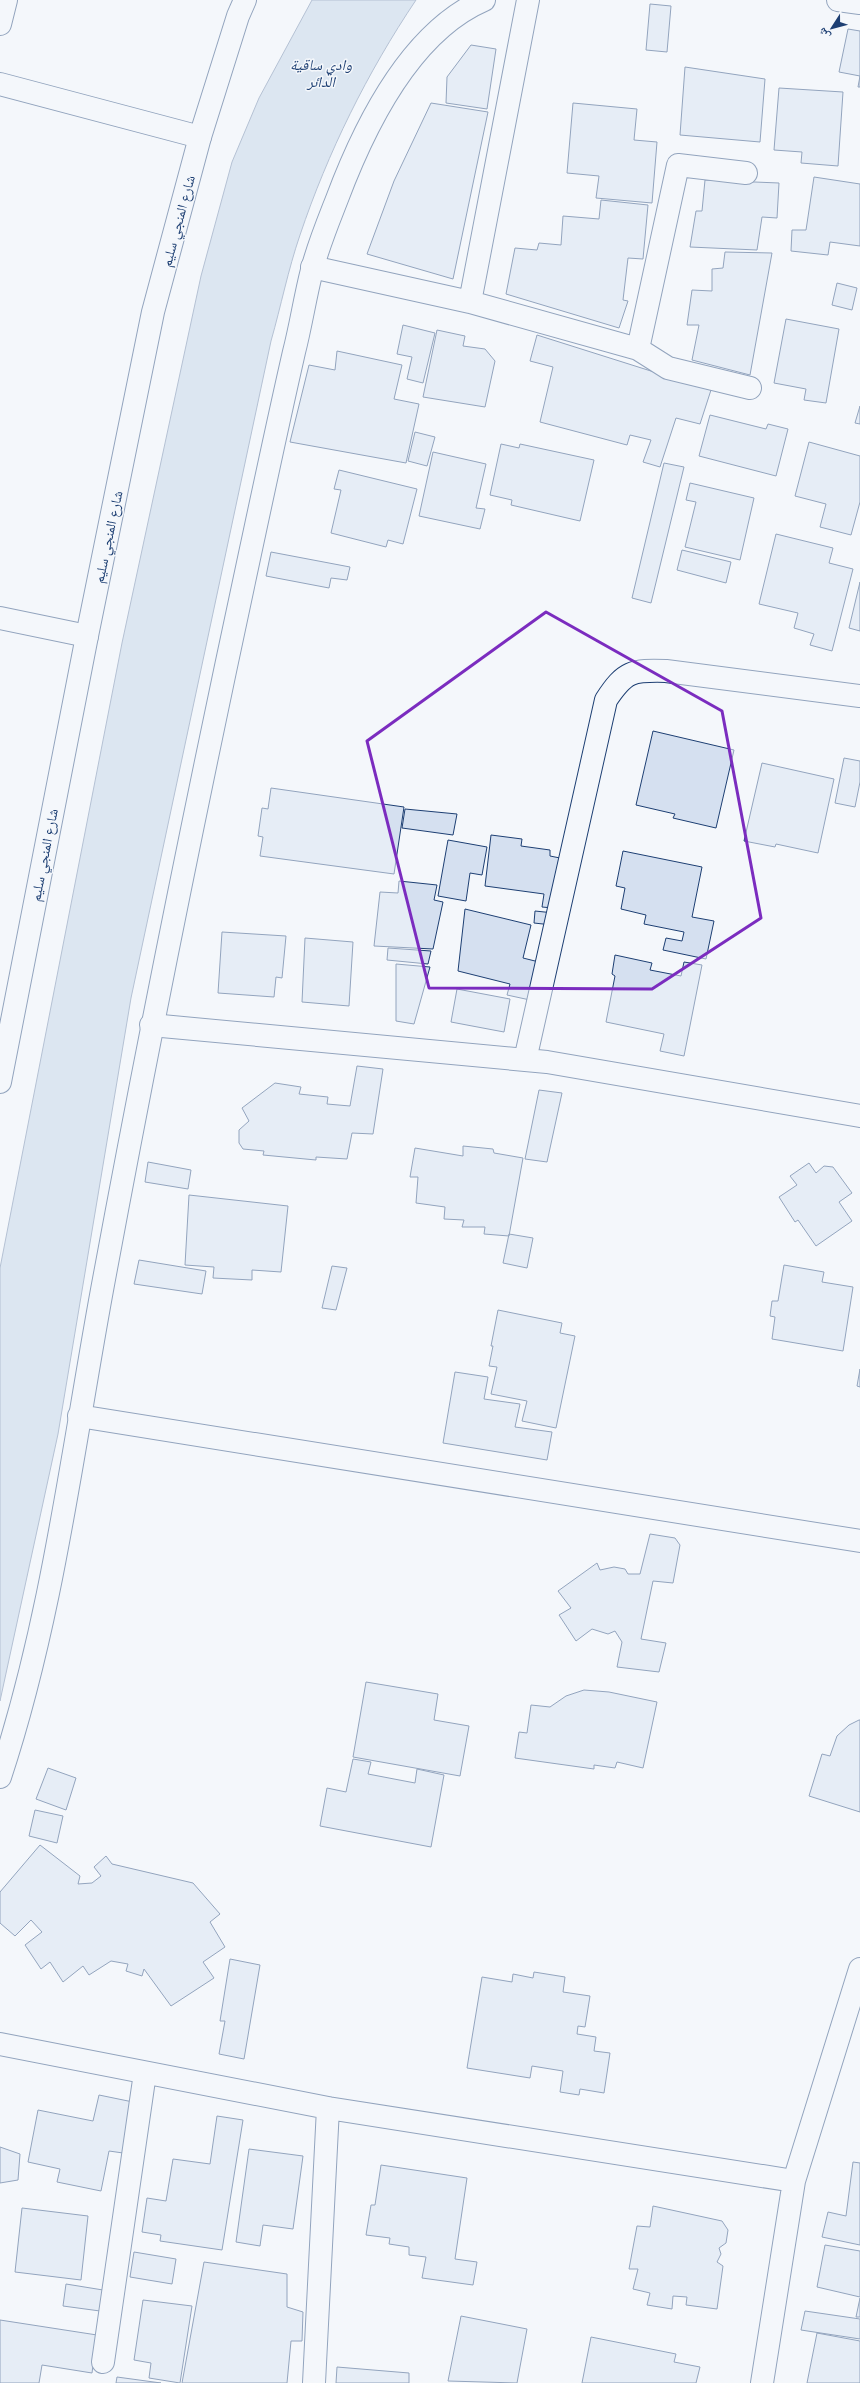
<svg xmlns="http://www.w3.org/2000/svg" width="860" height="2383" font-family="Lora,'Noto Naskh Arabic',serif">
<rect width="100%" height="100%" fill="#f4f7fb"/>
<path fill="#bed0e5" stroke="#687fa3" d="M312,0H416C367,73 328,152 300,235C288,270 281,306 271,341L131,998L58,1434L0,1701V1268L122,643L201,276L232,162L259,98Z"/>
<path fill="#d5e0f0" stroke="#1d3f73" d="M650,4L671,6L667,52L646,50Z
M848,29L860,31V87H858L860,76L839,72Z
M471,45L496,49L487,109L446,103L447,77Z
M685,67L765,79L760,142L680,135Z
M779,88L843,92L838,166L801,163L802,152L774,150Z
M431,103L488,112L453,279L367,254L394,181Z
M573,103L637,109L634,140L657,142L652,203L596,198L599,176L567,173Z
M814,177L860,184V246L830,242L828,255L791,251L792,230H806Z
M705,180L779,183L777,218L762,217L757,250L690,247L696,211H702Z
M601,200L648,205L643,259L628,258L623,300L628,301L619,328L506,294L515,248L537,250L539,243L561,245L563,216L599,219Z
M725,252L772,253L750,375L692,360L699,325H687L692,290L712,291V269L723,268Z
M837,283L857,288L852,310L832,305Z
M786,319L839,329L826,403L804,400L806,389L774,383Z
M403,325L435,333L423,383L407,379L412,357L397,354Z
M437,330L465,336L463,346L485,349L495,361L485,407L423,397Z
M537,335L711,390L700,424L676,418L660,467L643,462L651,440L630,435L627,445L540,422L553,367L530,361Z
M337,351L402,365L394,399L419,404L406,463L290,442L309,365L335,370Z
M860,406V424L855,423Z
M710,415L766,429L768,424L788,429L776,476L699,456Z
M415,432L435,437L427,466L408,461Z
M809,442L860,456V502L851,535L820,527L826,504L795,496Z
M501,444L519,448L520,444L594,460L580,521L511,505L512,500L490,495Z
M433,452L486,464L476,508L485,509L480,529L419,516Z
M664,463L684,467L651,603L632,598Z
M339,470L417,489L403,544L388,540L386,547L331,533L341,490L334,489Z
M690,483L754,498L740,560L685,547L696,502L686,500Z
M776,534L833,548L829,563L853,569L832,651L810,645L814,634L794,628L798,613L759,604Z
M682,550L731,562L726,583L677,570Z
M271,552L350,567L347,580L331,578L329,588L266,576Z
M860,582V631L849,628Z
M653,731L734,750L716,828L673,818L675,814L636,805Z
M844,758L860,761V782L855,807L835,803Z
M762,763L834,779L818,853L776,844L775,847L744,841Z
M271,788L404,807L394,874L260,856L263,837L258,836L262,808L268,809Z
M405,809L457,814L453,835L402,828Z
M491,835L522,839L521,846L550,850V856L560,858L553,908L542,907L544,894L485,886Z
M448,840L487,847L482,875L470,873L466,901L438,896Z
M623,851L702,867L692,917L714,921L706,959L663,950L666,938L682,941L684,932L644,924L646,915L621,909L625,888L616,886Z
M399,881L437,885L434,900L443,902L433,949L374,946L380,892L398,893Z
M465,909L531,925L523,958L539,962L530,1000L507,995L510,984L458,971Z
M535,911L554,913L552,925L534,923Z
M222,932L286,936L282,978L276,977L274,997L218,993Z
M305,938L353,942L349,1006L302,1002Z
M388,948L431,951L428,964L387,960Z
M615,955L652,963L650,970L681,976L684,962L702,965L684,1056L660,1051L664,1034L606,1022L615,976L612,974Z
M396,964L430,967L414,1024L396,1021Z
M457,989L510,999L504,1032L451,1022Z
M357,1066L383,1069L373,1134L352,1133L347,1159L316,1157V1160L263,1155L264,1151L243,1149L239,1143V1130L249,1121L242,1108L275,1083L301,1087L299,1094L328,1097L327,1104L350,1106Z
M539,1090L562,1093L547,1162L525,1159Z
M463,1146L493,1149L494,1153L523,1158L509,1236L484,1234L485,1227H462L464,1220L444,1219L445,1207L416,1203L418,1177H410L415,1148L463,1156Z
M148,1162L191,1170L188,1189L145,1182Z
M809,1163L816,1173L824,1166L833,1167L852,1193L839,1202L852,1221L816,1246L798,1220L795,1222L779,1197L797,1185L790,1176Z
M189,1195L288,1206L281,1272L252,1270V1280L213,1278L214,1267L185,1265Z
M509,1234L533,1238L527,1268L503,1263Z
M139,1260L206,1271L202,1294L134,1284Z
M784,1265L824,1272L822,1282L853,1287L843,1351L772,1339L775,1317L770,1316L772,1301H778Z
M332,1266L347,1268L336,1310L322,1308Z
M498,1310L562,1323L560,1333L575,1336L556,1428L522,1421L527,1401L491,1394L497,1367L489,1366L493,1346H491Z
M860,1369V1387L857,1386Z
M455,1372L488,1377L484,1399L520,1404L515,1427L552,1432L547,1460L443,1443Z
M650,1534L675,1538L680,1545L673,1583L653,1581L641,1639L666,1643L659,1672L617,1667L622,1642L615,1631L608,1634L592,1629L576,1641L559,1615L571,1608L558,1591L597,1563L600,1570L614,1567L625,1569L628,1574H640Z
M366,1682L438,1694L434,1720L469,1726L460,1776L353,1757Z
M584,1690L609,1692L657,1702L643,1768L617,1762L615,1768L594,1765V1769L515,1758L519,1732L527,1733L531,1705L550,1707L566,1696Z
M859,1720H860V1812L809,1796L822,1754L830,1756L837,1736L849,1725Z
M353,1759L371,1762L368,1774L415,1783L417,1769L444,1775L431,1847L320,1826L327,1788L346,1792Z
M48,1768L76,1778L66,1810L36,1799Z
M35,1810L63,1816L57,1843L29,1836Z
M40,1845L80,1876L78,1884L92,1883L101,1876L94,1867L106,1856L112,1864L193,1883L220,1914L210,1922L225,1947L203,1962L214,1978L171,2006L144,1969L142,1976L126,1971L128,1964L111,1961L89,1975L83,1966L63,1982L50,1962L41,1969L25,1945L42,1932L31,1920L15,1936L0,1923V1892Z
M230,1959L260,1965L244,2059L219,2054L225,2021H220Z
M534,1972L565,1977L563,1992L590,1996L585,2027L578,2026L577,2034L596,2037L594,2051L610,2053L604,2093L580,2089L579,2095L560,2092L563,2071L532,2066L530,2078L467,2068L482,1977L512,1982L513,1974L533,1978Z
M99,2095L133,2102L123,2153L109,2151L101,2191L57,2182L60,2169L28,2162L38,2110L93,2121Z
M217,2116L243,2120L222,2250L160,2241L161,2235L142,2232L147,2198L166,2201L173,2159L210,2164Z
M0,2147L20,2154L18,2180L0,2183Z
M249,2149L303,2156L293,2229L263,2225L260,2246L236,2242Z
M853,2162L860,2163V2245L822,2237L828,2212L846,2216Z
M381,2165L467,2178L455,2259L477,2262L473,2285L422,2278L426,2257L409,2255V2247L389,2244L390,2238L366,2235L371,2205H375Z
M653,2206L722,2221L728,2230L726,2243L719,2248L721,2254L717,2262L723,2266L717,2309L686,2305L687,2297L673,2296L672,2309L647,2305L650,2293L633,2289L638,2269H629L637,2226L650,2227Z
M22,2208L88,2216L81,2280L15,2272Z
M825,2245L860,2251V2297L817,2287Z
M134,2252L176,2259L172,2284L130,2277Z
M204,2262L287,2274V2307L303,2312L302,2341H291L287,2383H182Z
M66,2284L103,2290L100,2311L63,2306Z
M860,2298V2317H856Z
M143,2300L192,2306L180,2383L149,2378L151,2363L134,2360Z
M805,2311L860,2319V2339L801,2330Z
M461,2316L527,2329L517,2383L448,2381Z
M0,2320L97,2335L92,2373L42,2365L39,2383H0Z
M817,2333L860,2341V2383H807Z
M591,2337L676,2354L674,2362L700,2367L696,2383H582Z
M337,2367L409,2373V2383H336Z
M117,2377L161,2383H116Z"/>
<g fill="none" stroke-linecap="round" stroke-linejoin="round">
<g stroke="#1d3f73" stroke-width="24">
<path id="minor" d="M0,24L6,0
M0,84L200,137
M312,267L470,302L638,349L668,368L750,388
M470,302L528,0
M638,349L678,165L746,173
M0,618L87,636
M151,1025L547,1062L860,1116
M525,1060L606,700C625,671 632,670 666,671L860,696
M79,1416L860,1541
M0,2044L328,2108L794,2181
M103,2362L145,2073
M314,2383L328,2108
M762,2383L794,2181L860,1969"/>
</g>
<g stroke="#1d3f73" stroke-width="24">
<path id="major" d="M838,0L860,3
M0,1082L87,636L153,312L200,137L238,16L245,0
M0,1777C52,1620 72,1453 102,1290C147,1047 196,805 248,563C263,493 278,422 294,352C301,325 305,297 312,270C318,246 328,222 337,199C364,127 410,32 484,0"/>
</g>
<use href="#minor" stroke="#f4f7fb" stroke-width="22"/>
<use href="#major" stroke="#f4f7fb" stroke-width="22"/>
</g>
<path d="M0 0H860V2383H0ZM546,612L722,711L761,918L652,989L429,988L367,741Z" fill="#f4f7fb" fill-opacity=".55" fill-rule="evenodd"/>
<path fill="none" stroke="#7b2cbf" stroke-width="3" stroke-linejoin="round" d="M546,612L722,711L761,918L652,989L429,988L367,741Z"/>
<g text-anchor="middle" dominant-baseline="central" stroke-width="3" stroke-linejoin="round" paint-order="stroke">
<g font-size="14" fill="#1d3f73" stroke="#f4f7fb">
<text transform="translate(178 221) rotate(-75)">شارع المنجي سليم</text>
<text transform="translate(108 537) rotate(-78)">شارع المنجي سليم</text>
<text transform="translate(44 855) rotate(-79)">شارع المنجي سليم</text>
</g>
<g font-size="15" font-style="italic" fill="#1d3f73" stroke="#f4f7fb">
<text x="321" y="64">وادي ساقية<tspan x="321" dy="17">الدائر</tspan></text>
</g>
</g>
<g transform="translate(832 28) rotate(234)" stroke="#f4f7fb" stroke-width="3" paint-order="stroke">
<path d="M0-3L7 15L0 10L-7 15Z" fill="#1d3f73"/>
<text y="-6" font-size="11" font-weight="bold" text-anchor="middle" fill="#1d3f73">ش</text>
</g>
</svg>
